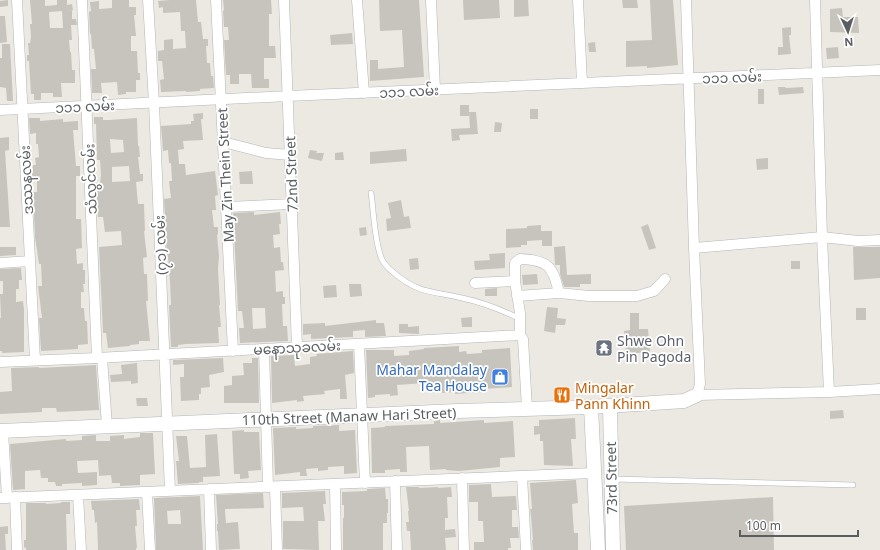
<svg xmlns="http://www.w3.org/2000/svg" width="880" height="550" font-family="'Noto Sans','Noto Sans Myanmar',sans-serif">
<rect width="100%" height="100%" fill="#ece9e2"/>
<path fill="#c7c4be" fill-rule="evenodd" d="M8,0V6L0,7V1Z
M30,0H45V6L57,5V0H67V5L72,4L73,10L65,11L72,10V19H76L77,25H71L72,40H69L70,52H71L72,70H75V83H61L62,97H53V93H41V100H34V94H31L29,61H27V55H29L28,43H30L31,37L30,24H32ZM62,11L63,28H50L49,12Z
M112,0H129V7H136V15H134L136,36H131V51H137L138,73H140V80H136V92H126V94L118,95L117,82L101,83L102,93H92L91,69H96L94,49H92L91,34H90L89,12L91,11L90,2L99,1V9L112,8Z
M170,0H196L198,22H201L203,39H208V46H206L207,63H210L211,76H213L214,88L200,89V91L186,92V91L161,92L160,80L164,79L162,61H158V51L164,50V40L173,39V49L186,48L185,31H181L180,12L163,13V7L159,8L158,1Z
M223,0H271L272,14H269V46H275L276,58H264V79H269V88H252L251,74H239V84H230V75H226L224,40H229L228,27H224L223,11L224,10Z
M379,0H419L424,77L370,81V60H378V69L404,67L402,30L380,31Z
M463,0H499L500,18L464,20Z
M514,0H528L529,16L514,17Z
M622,0H637L638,8H623Z
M650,0H673L678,65L647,68V66L626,67V41L652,40Z
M842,8L843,17H858L859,33L830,32V9Z
M0,16H5L7,42L0,43Z
M791,27V35H789L791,54L778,55V47H783L782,28Z
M352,33L353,44L331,45L330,35Z
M595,42L596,52H589L588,43Z
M2,44H10L13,101H7L6,88L0,87V58H2Z
M838,47L839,58L827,59L826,48Z
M778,87H785L786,88L803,87L804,93L779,95Z
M758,89H764V104H758Z
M460,105H469V116H460Z
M530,109H538V119H530Z
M469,112H476L478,134L459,135L460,140L452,141L451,129L470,128Z
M203,113V119H201L203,140L183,141L184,149L178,150L179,164H185L186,175L215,171L218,195L215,196L216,210H212L214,227H218V234L217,235L219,256L218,269L220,305H219L221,327H218L219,343L186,344L178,345V347H171L169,305H171L170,281L168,257L167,258L164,199L171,198L169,181H172L171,163H169L168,150L163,151L161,126L191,124V121H194L193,114Z
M94,117H103V120H109L137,118L138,146H139L140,157H138L140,174H143V181L136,182L138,204H144L145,231H144L147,257L143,258L144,274H147L148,301H146L150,341H139V344L130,345V346L108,348L106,333H103L99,247L122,245L121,231L105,232L103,217H98L96,183H100L101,175L100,160H97L96,124H94ZM110,139L123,140L124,152L111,153ZM129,166L130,181L112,182V167Z
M29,118H40V121L63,119V122L78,121V130H73L76,166H80V176H76V219H81L82,248L76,249L77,264L83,263V270H85V284H83L84,292H81V308H84L85,321H87L88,344L78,345V349L41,351L39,318H42L38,286H42L41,264H39L35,237L33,192H37V178L32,179V172L33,165H36L35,158L39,157L38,144H36V133L30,134Z
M495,122L502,123L501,132H494Z
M9,137V150L5,151L10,227H0V138Z
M406,149L407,161L370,164V152Z
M310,150L317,151L316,153H324L322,161L308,158Z
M343,152L344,160H335V153Z
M768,158V169L757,170L756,159Z
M252,171L253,184H240L239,172Z
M401,200L404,217L409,216L411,228L387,231L386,219L391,218L388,203Z
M254,212V215L280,212L281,224H279L280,234L273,235L274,248L280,247L281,262H283L284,270L275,271L276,292L283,291V297H285V304H282L283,326H287L288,341L240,343L239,328H244L242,311H238L233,213ZM252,308H265L266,328L253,329Z
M648,224L656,248L649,250L641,227Z
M541,225V231H552V246H542V240L527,241V245H521V247L506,248V229L527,228V226Z
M366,227L367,235L360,236L359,228Z
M565,246L567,275L591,274V284H580V287H564L560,274V265H555L554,247Z
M0,247H16V255L0,256Z
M853,247H880V278L854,280Z
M505,253V268L475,270L474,261L490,260L489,254Z
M418,258L419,269L410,270L409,259Z
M791,261H800V269H791Z
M21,268L22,280H19V289H16V302L23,301L24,309V352L2,353V351H0V318H1L0,294H3V281H0V269Z
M537,274L538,284L523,285L522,275Z
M349,284H361L362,296L350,297Z
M336,285L337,297L324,298L323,286Z
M497,288V296H485V289Z
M547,307L558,308L557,318L566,319L565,325H556L555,333L544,331Z
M856,308H866V320H856Z
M630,313H639V329H648L650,352L626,354L624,331L630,330Z
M472,317V327H462L461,318Z
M376,320V323H384L386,336L365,337V330L353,331V337L311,339V334L303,335V324L325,323V326Z
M399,324H408V327L419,326V334L399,333Z
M459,346V352L466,351L467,354L482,353V350L510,348L512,387L482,389V392L455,394V392L442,393L441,385L425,386V383L397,385L398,395L390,396V394L375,395V397L368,398L366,350H394V356L409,355V351L424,349V348Z
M353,351L354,373L345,375L347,399H340V389L324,391L325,394L303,396L304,401L297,402V400L272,403L271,356L294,355L295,366L310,364V357L317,356L316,354Z
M223,358L224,372L209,375L210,387L201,388V394H199V400L181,401L180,377H184V364L173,365V360Z
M252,358H258L259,403H224V386L232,385V376L244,375L243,363H252Z
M137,363L138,383L131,384V381L111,382L110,375L122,374L121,365Z
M96,365L99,410L57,412L56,408H42V412L0,414V392L12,391L11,368L39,367V368Z
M136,398H147L148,406H137Z
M843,410L844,418L830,419V411Z
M575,418L576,439H571L573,466L544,465L543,441H540V434L534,435V426H539V420Z
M440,420V423L484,420V423L513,421L515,457L500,458V467L459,471L446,470V469L430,470L429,446L406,447L407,472H400V469L385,470V473H372L371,428L385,427V426L434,424V421Z
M339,425V431L355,430L357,473L344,474V466L328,467V470L318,471V468L306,469L307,476H300V472L275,475L273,428L296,427V429L313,428V426Z
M244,430V432H259L261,470L248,471L249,478L240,479V474H234L232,431Z
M140,433H153L155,474L140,475V485L120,486V483H112L111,475L99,476L98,460L77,461L78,473L97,472V485L82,486V483L62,484V486H56L55,482H48V478H41L40,470L25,471V489L13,490L10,444L66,439V441L82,440V436L96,435V441H110V436L124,435V439L140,437Z
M217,434L220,476L203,477V482H199V483L178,484L176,461H179L176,436H187L190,468L206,467L205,435Z
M576,480L578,503L572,504L574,533H578V550H533L532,540H533L531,516L530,509H532L530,483Z
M491,484L492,497L516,496L517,510H512V527H518L519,538H510L511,548H508V550H474V542H484L483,521H478V502H469V485Z
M406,487H419V488L438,487V488L451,487L452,497H447L448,518H445V530L455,529L456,537L445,538L446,550H411L410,531H407L406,522H409L408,511H409Z
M385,488L386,499H388V513H387V523H383V550H343V518H344V505H342V492L367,491V489Z
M325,491L326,504H323L325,521H318L319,550L283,549V521H304L303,507L282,508V493Z
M263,493L264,508L225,509L226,523L238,522L240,549L219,550L218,531H217V524H218L216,495Z
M200,496L203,550H156L154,498ZM180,510L181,524H168L167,511Z
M773,497L774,550H626L624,506Z
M139,499L140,510H136L137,526H135L137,548H136V550H98L97,522L95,523L94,510H92L91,501Z
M61,502H70V514H66L67,550H26V547L24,548V540H26V503H46V504L61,503Z
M8,526V534H5L6,550H0V527Z"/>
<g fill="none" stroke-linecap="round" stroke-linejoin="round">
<g stroke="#b2b5b8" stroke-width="6">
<path id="lane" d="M371,193C374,213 374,238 381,257C383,264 389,269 394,273C419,294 433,291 462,298C481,302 502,310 520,319
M612,479L853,485"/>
</g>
<g stroke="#b2b5b8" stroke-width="11">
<path id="street" d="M17,0L35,360
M82,0L97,358
M148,0L154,103L170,491
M216,0L233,351
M284,0L297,347
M357,0L364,93
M431,0L435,89
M578,0L582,83
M686,0L694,248L700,384L697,395L829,392L822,237L815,0
M0,110L288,96L880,70
M223,142L266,153L290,155
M226,207L292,204
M694,248L822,237L858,241L880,240
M0,263L30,261
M475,283L515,281
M517,296L559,293L589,296H637L654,291L665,279
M520,335V313L515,281V263L520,259C548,260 553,266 559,293
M359,344L365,483
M264,349L268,487
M102,358L107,426
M0,362L97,358L520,335L523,339L527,409
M829,392L880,389
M3,431L7,498
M522,476L526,550
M462,478L464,550
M395,481L397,550
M335,484L336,550
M275,487L277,550
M209,489L211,550
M147,492L150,550
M78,495L81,550
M15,497L17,550
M0,498L594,473"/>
</g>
<g stroke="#b1b5b8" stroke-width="15">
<path id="secondary" d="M610,406L613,550
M591,407L598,550
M0,431L457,411L591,407L684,401L697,395"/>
</g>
<use href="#lane" stroke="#fff" stroke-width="5"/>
<use href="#street" stroke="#fff" stroke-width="10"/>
<use href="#secondary" stroke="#fff" stroke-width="14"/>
</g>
<defs>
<g id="temple-square" transform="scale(0.9)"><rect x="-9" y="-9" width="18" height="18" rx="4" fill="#6b7280" stroke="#fff"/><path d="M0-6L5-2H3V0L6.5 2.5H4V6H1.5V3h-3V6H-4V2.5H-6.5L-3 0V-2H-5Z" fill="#fff"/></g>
<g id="shop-square" transform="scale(0.9)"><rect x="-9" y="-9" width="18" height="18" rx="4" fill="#3f7fe0" stroke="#fff"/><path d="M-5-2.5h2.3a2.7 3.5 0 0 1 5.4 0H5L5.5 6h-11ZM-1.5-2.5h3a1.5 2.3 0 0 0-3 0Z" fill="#fff"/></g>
<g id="restaurant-square" transform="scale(0.9)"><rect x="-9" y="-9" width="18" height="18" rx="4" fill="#e8710a" stroke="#fff"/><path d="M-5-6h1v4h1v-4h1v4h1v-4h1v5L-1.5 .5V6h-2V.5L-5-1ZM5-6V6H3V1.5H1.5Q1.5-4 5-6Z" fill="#fff"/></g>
</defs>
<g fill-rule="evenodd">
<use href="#temple-square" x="604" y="348"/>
<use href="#shop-square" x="500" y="377"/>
<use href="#restaurant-square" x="562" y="395"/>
</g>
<g text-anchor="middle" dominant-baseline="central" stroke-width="3.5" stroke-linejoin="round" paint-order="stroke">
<g font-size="14" fill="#5a5e61" stroke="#fff">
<text transform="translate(732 77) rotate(-2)">၁၁၁ လမ်း</text>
<text transform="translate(409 91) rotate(-3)">၁၁၁ လမ်း</text>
<text transform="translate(85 106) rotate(-3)">၁၁၁ လမ်း</text>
<text transform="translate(291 174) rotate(-92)">72nd Street</text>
<text transform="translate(225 175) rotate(-93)">May Zin Thein Street</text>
<text transform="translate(90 179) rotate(-92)">သံလွင်လမ်း</text>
<text transform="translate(26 180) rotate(-93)">ဒဿနလမ်း</text>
<text transform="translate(160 245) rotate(-92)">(၇၁) လမ်း</text>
<text transform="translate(297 347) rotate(-3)">မနောသုခလမ်း</text>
<text transform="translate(349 416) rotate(-2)">110th Street (Manaw Hari Street)</text>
<text transform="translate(611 478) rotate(-91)">73rd Street</text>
</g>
<g font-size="14" fill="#5b616d" stroke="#fff" text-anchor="start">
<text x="617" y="340">Shwe Ohn<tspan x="617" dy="16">Pin Pagoda</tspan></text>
</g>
<g font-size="14" fill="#366cbe" stroke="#fff" text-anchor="end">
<text x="487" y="369">Mahar Mandalay<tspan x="487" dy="16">Tea House</tspan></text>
</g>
<g font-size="14" fill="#c56008" stroke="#fff" text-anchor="start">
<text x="575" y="387">Mingalar<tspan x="575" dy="16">Pann Khinn</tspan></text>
</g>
</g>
<g transform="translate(848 32) rotate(176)" stroke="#ffffff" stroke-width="3" paint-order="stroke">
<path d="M0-3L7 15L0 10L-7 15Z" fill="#5a5e61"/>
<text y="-6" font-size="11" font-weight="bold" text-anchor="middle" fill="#5a5e61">N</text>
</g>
<path d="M740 530v6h118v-6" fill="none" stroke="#5a5e61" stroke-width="2"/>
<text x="746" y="530" font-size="12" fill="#5a5e61" stroke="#ffffff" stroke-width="3" paint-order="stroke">100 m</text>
</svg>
